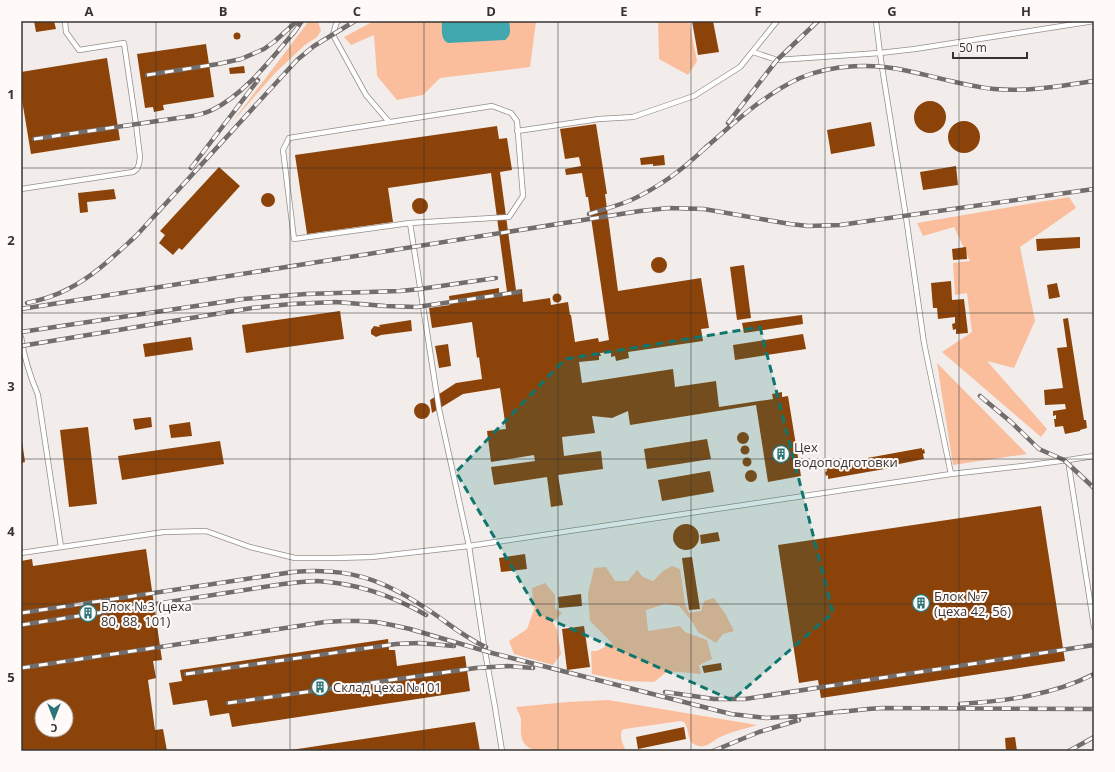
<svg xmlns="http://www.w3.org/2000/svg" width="1115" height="772" font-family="'Open Sans',sans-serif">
<rect width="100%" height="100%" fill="#f2edea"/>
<path fill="#fabe9c" d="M309,21H318L321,31L317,37L305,45L276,72L233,121Z
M374,21H536L530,67L440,78L423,95L397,100L377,76L374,35L351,45L344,37Z
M658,21H689L697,61L688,75L659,59Z
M1069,197L1076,208L1020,247L1035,321L1014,368L987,361L1047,429L1041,437L942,352L972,332L967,293L955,295L953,263L970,261L954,227L923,236L917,223Z
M937,363L1027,454L953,465Z
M672,566L680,569L685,604L689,613L701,611L704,601L714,598L726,615L734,631L723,634L716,643L698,632L691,620L679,606L665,604L646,610L648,631L680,626L685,632L707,640L712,659L699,665L701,674L668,671L654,682L625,681L592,674L591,651H597L612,643L590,621L588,594L594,568L606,567L615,581H628L637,570L643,577L653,581L663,571Z
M545,583L555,595V608L562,613L553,622L557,630L561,654L553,665L514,654L509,641L527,629L534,610L532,588Z
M608,700C658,708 707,717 757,725C744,729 730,732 718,738C713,741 709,745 704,746C700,747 695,745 692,743C687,737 689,728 684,722L680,721L625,729L622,730C619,738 623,744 626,751H534C531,748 526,747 524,743C520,737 521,730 521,723C522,718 518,712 516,707L568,702Z"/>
<path fill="#41a7ae" d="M442,21H509C510,28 512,35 505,40L448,43C440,39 442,28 442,21Z"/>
<path fill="#8c4309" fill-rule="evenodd" d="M34,21H54L56,29L36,32Z
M692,21H713L719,52L698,55Z
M233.5 36a3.5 3.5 0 1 1 7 0a3.5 3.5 0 1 1-7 0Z
M206,44L214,97L163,105L164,110L154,112L153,107L145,108L137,54Z
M107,58L120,140L31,154L21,94V72Z
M244,66L245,73L230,74L229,68Z
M914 117a16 16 0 1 1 32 0a16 16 0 1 1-32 0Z
M948 137a16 16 0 1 1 32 0a16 16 0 1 1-32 0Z
M871,122L875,146L831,154L827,130Z
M596,124L607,194H605L618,291L701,278L709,328L701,329L703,341L628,352L629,358L616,361L615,356L611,357V352L600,353L601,356H599V360L579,362L582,383L673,369L675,387L716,381L719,407L773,399L772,394L782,392V397L788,396L801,476L768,482L756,405L630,425L628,411L612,418L592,416L595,433L562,437L564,456L601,451L603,469L558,475L563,505L551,507L547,477L494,485L491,467L535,461L534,455L491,462L487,431L506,429L500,388L463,394L432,413L430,400L456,383L482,379L479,357L477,358L472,322L432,328L429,308L450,305L449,296L499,288V293L507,292L491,173L388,188L393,222L307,234L295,155L497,126L499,139L507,138L512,170L500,172L516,290L522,289L523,302L550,298L551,305L568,302L570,315H571L575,342L598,338L599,342L609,340L588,197H586L582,173L566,175L565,169L581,166L579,157L565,159L560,129Z
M664,155L665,165L653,166V164L641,165L640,158Z
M956,166L958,185L923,190L920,172Z
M219,167L240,186L182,250L179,248L173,255L159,243L165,235L160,231Z
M114,189L116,199L87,202L88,212L80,213L78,193Z
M261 200a7 7 0 1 1 14 0a7 7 0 1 1-14 0Z
M412 206a8 8 0 1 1 16 0a8 8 0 1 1-16 0Z
M1080,237V248L1037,251L1036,239Z
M966,247L967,259L953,260L952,249Z
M651 265a8 8 0 1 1 16 0a8 8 0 1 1-16 0Z
M744,265L751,318L737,320L730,267Z
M951,281L952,300L964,299L968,333L956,334V329L953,330L952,324L955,323V317L938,319L937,308H933L931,283Z
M1057,283L1060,297L1049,299L1047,285Z
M552.5 298a4.5 4.5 0 1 1 9 0a4.5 4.5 0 1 1-9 0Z
M340,311L344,339L246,353L242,325Z
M802,315L803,324L744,333L742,323Z
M1068,318L1084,420H1086L1087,428L1080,430V431L1065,434L1063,426L1055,427L1054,419H1056V415L1053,416V411L1066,409L1065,404L1045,405L1044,390L1063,388L1057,348L1067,347L1063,319Z
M411,320L412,331L381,335L376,337L371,334V330L374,326L380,327L379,325Z
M803,334L806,349L735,360L733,345Z
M191,337L193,350L145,357L143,344Z
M448,344L451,366L439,368L435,346Z
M414 411a8 8 0 1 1 16 0a8 8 0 1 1-16 0Z
M151,417L152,427L135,430L133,419Z
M190,422L192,436L171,438L169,425Z
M88,427L97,504L69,507L60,430Z
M737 438a6 6 0 1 1 12 0a6 6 0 1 1-12 0Z
M707,439L711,459L647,469L644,449Z
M21,441H22L25,462L21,463Z
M220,441L224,464L122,480L118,456Z
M740.5 450a4.5 4.5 0 1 1 9 0a4.5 4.5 0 1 1-9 0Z
M922,448V450L924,449L925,453L923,454L924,459L889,466L890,468L828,479V475L826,476L825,472L827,471L826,468H829V465Z
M742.5 462a4.5 4.5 0 1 1 9 0a4.5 4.5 0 1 1-9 0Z
M816,461H819V466L816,467Z
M745 476a6 6 0 1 1 12 0a6 6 0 1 1-12 0Z
M710,471L714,492L662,501L658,480Z
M1041,506L1065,661L821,698L818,680L799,683L778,545Z
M673 537a13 13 0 1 1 26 0a13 13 0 1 1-26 0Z
M718,532L720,541L701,544L700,535Z
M146,549L162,660L153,661L156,678L148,680L155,730L163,729L167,751H21V561L32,559L33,566ZM42,706H66V730H42Z
M525,554L527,569L501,572L499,558Z
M692,557L700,609L689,610L682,558Z
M581,594L582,606L559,608L558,597Z
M584,626L590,667L567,670L562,629Z
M388,639L389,650H395L397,666L465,656L470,691L232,727L229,713L210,716L207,700L173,705L169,683L182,681L180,670Z
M721,663L722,670L704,673L702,666Z
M475,722L480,751H291V750Z
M684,727L686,739L638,749L636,737Z
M1015,737L1017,751H1006L1005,738Z"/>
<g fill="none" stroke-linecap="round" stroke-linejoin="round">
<g stroke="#948f8c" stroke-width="6">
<path id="lane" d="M338,21L336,24L333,35L366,95L389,122
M753,52L777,60L880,53L876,21
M517,131L599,119L633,117L694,96L740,67L777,21
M21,189L133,172L137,169L139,164L140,157L136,124L124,43L79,50L66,32L65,21
M410,223L509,217L523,196L517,121L511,113L492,106L289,138L283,150L294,239L410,223L439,409L469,546L484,646L495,707L502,751
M21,337C24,357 30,376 38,395L61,547
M1068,460L1094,456
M951,474L924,343L906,217L882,67L880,53L915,49L1094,21
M21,553L164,532L206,531L250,547L295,558H335L372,557L469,546L951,474L1023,466L1068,460L1094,627"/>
</g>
<use href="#lane" stroke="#fff" stroke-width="4.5"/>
<g stroke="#716e6d" stroke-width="4.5">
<path id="rail" d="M293,34L302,21
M147,75L218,64L241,59L264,49L275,41L296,22
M728,123L777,60L818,21
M34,139L185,117C194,116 204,114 212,110C245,94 272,58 295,31
M703,150C733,124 763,95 800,78C833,64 874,63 908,71C937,77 965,86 994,89C1028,92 1061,86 1094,81
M191,168L258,80
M589,214C602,210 616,206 629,201C658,188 685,168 707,146
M27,303C41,300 55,296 68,289C94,276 115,255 136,236L297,60L314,46L355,21
M21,309L640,211L669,208L704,209L790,224L808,226L840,225L1094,189
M21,332L243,299L306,294L400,291L420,289L496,278
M21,346L252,308L291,304L336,302L385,306L417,307L519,292
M980,396L1011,422L1039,449L1064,460L1094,488
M21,613L293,572C348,567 382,579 427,609C447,622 465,638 486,647
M21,625L283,584C294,583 306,581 317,581C356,583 393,596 426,615
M21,668L325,622L343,621H359L376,622L392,625L410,629L492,653L731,714L766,718L800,716L846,711
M186,674L396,644L419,643L454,646
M665,692L714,699H745L1094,645
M228,703L476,668L508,666L533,668
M960,704C1006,701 1053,695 1094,674
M840,712L868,709L882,708L1094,709
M713,751L759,732L799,720
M1069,751L1094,737"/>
</g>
<use href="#rail" stroke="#fffaf8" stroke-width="3" stroke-dasharray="9" stroke-linecap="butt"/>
</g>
<path fill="#0f766e" fill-opacity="0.2" stroke="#0f766e" stroke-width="3" stroke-dasharray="8 5" stroke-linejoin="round" d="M760,327L833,613L732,700L540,615L456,472L565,359Z"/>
<path fill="none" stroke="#363433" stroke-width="1" stroke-opacity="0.55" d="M156,21V751M290,21V751M424,21V751M558,21V751M691,21V751M825,21V751M959,21V751M21,168H1094M21,313H1094M21,459H1094M21,604H1094"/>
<defs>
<g id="building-ring" transform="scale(0.9)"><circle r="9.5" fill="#fffaf8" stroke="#2b7579" stroke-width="1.5"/><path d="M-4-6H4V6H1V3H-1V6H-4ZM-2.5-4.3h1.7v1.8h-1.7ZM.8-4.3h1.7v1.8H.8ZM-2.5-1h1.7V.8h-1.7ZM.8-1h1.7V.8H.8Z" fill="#2b7579"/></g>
</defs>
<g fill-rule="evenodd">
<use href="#building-ring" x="781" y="454"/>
<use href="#building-ring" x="921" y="603"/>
<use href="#building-ring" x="88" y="613"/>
<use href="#building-ring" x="320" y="687"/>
</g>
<g text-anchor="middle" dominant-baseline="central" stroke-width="4" stroke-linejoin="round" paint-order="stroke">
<g font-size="13" fill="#363433" stroke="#fffaf8" text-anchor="start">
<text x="794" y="447">Цех<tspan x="794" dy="15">водоподготовки</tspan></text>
<text x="934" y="596">Блок №7<tspan x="934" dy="15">(цеха 42, 56)</tspan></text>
<text x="101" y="606">Блок №3 (цеха<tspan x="101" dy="15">80, 88, 101)</tspan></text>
<text x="333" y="687">Склад цеха №101</text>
</g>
</g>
<rect width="1115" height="772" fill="none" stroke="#fffaf8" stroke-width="44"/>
<g transform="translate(54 718) rotate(180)"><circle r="19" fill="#fffaf8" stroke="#afaba9"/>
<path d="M0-3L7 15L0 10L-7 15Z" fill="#2b7579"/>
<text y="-6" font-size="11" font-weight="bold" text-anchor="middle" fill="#363433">С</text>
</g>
<path d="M953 52v6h74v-6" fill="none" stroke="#363433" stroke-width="2"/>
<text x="959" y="52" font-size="12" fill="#363433" stroke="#fffaf8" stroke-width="3" paint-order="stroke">50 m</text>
<rect x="22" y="22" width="1071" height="728" fill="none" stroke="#363433" stroke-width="1.5"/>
<g font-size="13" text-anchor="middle" font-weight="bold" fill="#363433">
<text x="89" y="16">A</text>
<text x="223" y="16">B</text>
<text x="357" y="16">C</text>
<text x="491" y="16">D</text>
<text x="624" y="16">E</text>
<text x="758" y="16">F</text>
<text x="892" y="16">G</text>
<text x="1026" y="16">H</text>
<text x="11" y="99">1</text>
<text x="11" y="245">2</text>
<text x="11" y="391">3</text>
<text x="11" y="536">4</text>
<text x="11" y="682">5</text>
</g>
</svg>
